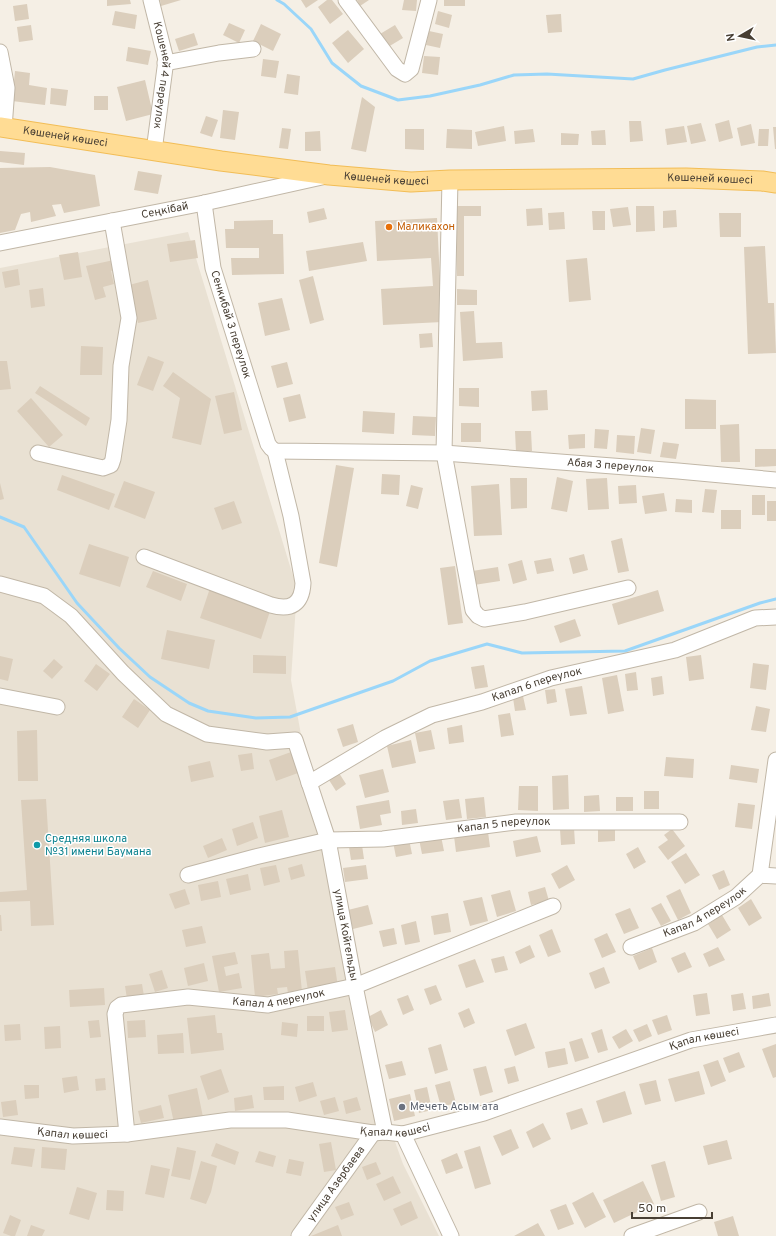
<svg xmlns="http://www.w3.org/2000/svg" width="776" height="1236" font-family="Overpass,sans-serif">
<rect width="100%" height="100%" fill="#f5efe5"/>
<path fill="#e9e1d3" d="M188,232L297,589L291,680L355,1030L403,1164L439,1236H0V268Z"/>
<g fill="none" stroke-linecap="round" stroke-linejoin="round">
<path stroke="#9ad6f9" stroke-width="3" d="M277,0L284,4L311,29L332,63L361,86L398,100L430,96L480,85L514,75L547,74L633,79L665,70L757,47L776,45
M0,517L24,527L77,603L119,648L150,677L189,703L208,711L256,718L290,717L393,681L430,661L487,644L522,653L625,651L760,603L776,599"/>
</g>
<path fill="#dbcebc" d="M107,0H130L131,4L107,6Z
M160,0H181L161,6Z
M301,0H318L306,8Z
M327,0H332L343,14L330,24L318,7Z
M357,0H369L360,6Z
M404,0H417L416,11L402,10Z
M444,0H465V6H444Z
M27,4L29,19L15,21L13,6Z
M115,11L137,15L135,29L112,25Z
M438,11L452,15L449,28L435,24Z
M561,14L562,32L548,33L546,15Z
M229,23L245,30L239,43L223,35Z
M261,24L281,34L273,51L253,41Z
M31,25L33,40L19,42L17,27Z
M395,25L403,38L388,47L380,34Z
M348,30L364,49L348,63L332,43Z
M429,31L443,34L440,48L426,45Z
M194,33L198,45L179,51L175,39Z
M128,47L151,51L148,65L126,61Z
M424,56L440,57L438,75L422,73Z
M263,59L279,61L276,78L261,76Z
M15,71L30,73L29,85L47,88L45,105L12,101Z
M287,74L300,76L298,95L284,93Z
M145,80L153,114L126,121L117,87Z
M51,88L68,90L66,106L50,104Z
M94,96H108V110H94Z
M362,97L375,107L366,152L351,149Z
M223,110L239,112L235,140L220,138Z
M206,116L218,120L212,137L200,133Z
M729,120L733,138L719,142L715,124Z
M629,121H641L643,141L630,142Z
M701,123L706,141L691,144L687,126Z
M751,124L755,143L741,146L737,128Z
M504,126L506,141L478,146L475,132Z
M684,126L687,142L667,145L665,129Z
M773,127H776V149H775Z
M282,128L291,129L288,149L279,148Z
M405,129H424V150L405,149Z
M447,129L472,130V149L446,148Z
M533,129L535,142L515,144L514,131Z
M759,129H769L768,146H758Z
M605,130L606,145H592L591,131Z
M320,131L321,151H305V132Z
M561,133L579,134L578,145H561Z
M0,151L25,153L24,165L0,162Z
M50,167L95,175L100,206L64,213L61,204L52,205L56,216L31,222L30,212L21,214L15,230L0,233V168Z
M138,171L162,175L158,194L134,190Z
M456,206H481V216H464V276H457Z
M636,206H654L655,231L636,232Z
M628,207L631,225L613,227L610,209Z
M324,208L327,219L309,223L307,212Z
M542,208L543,225L527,226L526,209Z
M676,210L677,227L663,228V211Z
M592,211H605V230H593Z
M564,212L565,229L549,230L548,213Z
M719,213H741V237H720Z
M437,218L442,322L383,325L381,289L433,286L431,258L377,261L375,221Z
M273,220V234H283L284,274L232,275L231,258H259V248H226L225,229H234V221Z
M195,240L198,258L170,262L167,244Z
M363,242L367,261L309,271L306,251Z
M765,246L768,303H774L776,353L748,354L744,247Z
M78,252L82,277L64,280L59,255Z
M587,258L591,300L569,302L566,260Z
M114,260L116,269L111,271L114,284L103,287L106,297L95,300L86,266Z
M18,269L20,285L5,288L2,272Z
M313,276L324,320L310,324L299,280Z
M148,280L157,319L138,323L129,285Z
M43,288L45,306L31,308L29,290Z
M457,289L477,290V305H457Z
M282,298L290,330L265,336L258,303Z
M474,311L476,343L502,342L503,358L463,361L460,312Z
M432,333L433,347L420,348L419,334Z
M81,346L103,347L102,375H80Z
M148,356L164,362L153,391L137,385Z
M0,361H7L11,389L0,390Z
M287,362L293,384L277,388L271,366Z
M173,372L211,399L201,445L172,438L180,398L163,386Z
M40,386L90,418L86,426L35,393Z
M459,388H479V407L459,406Z
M547,390L548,410L532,411L531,391Z
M234,392L242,430L224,434L215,396Z
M300,394L306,418L289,422L283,398Z
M31,398L63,435L49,447L17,411Z
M685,399L716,400V429H685Z
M363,411L395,413L394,434L362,432Z
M413,416L436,417L435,436L412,435Z
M461,423H481V442H461Z
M739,424L740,462H721L720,425Z
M641,428L655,430L651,454L637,452Z
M595,429L609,430L607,449L594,448Z
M515,431H531L532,451L516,452Z
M585,434V448L569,449L568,435Z
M617,435L635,436L634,454L616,452Z
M663,442L679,444L676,459L660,457Z
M755,449H776V466L755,467Z
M336,465L354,468L337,567L319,563Z
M382,474L400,475L399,495L381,494Z
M62,475L115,494L109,510L57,490Z
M557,477L573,481L567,512L551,509Z
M510,478H527V508L511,509Z
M607,478L609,509L588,510L586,479Z
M124,481L155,492L145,519L114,507Z
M0,483L4,499L0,500Z
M499,484L502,535L474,536L471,486Z
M411,485L423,488L418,509L406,506Z
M636,485L637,503L619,504L618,486Z
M705,489L717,490L714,513L702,512Z
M664,493L667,511L645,514L642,496Z
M752,495H765V515H752Z
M676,499L692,500V513L675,512Z
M234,501L242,523L222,530L214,508Z
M767,501H776V521H767Z
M721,510H741V529H721Z
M622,538L629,571L618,573L611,541Z
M89,544L129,557L120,587L79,574Z
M584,554L588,570L573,574L569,558Z
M551,558L554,571L537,574L534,561Z
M522,560L527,580L513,584L508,564Z
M455,566L463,623L448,625L440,568Z
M498,567L500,581L474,585L472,571Z
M153,571L187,584L181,601L146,587Z
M210,588L271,608L261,639L200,618Z
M658,590L664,611L618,625L612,604Z
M575,619L581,636L560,643L554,626Z
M167,630L215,640L209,669L161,659Z
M253,655L286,656V674L253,673Z
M701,655L704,679L689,681L686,657Z
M0,656L13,659L8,681L0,679Z
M54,659L63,667L52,679L43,671Z
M753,663L769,665L766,690L750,688Z
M96,664L110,674L97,691L84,681Z
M484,665L488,687L475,689L471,667Z
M636,672L638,690L627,691L625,674Z
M617,675L624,711L608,714L602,678Z
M662,676L664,694L653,696L651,678Z
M582,686L587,714L570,716L565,689Z
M555,689L557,702L547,704L545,690Z
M523,696L526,710L515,711L513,698Z
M134,699L150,710L138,728L122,717Z
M756,706L770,709L766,732L751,730Z
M510,713L514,735L501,737L498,715Z
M353,724L358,742L343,747L337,729Z
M462,725L464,742L449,744L447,728Z
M37,730L38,781H18L17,731Z
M431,730L435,749L419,752L415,733Z
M411,740L416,763L392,768L387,746Z
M291,752L298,773L276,781L269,760Z
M252,753L254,769L241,771L238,755Z
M666,757L694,759L693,778L664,776Z
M210,761L214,777L191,782L188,766Z
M731,765L759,769L757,783L729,779Z
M383,769L389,792L365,798L359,775Z
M339,773L346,784L336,791L329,780Z
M568,775L569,809L553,810L552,776Z
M519,786H538V811L518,810Z
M644,791H659V809H644Z
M599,795L600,811L584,812V796Z
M484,797L486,817L467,819L465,799Z
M616,797H633V811H616Z
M46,799L54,925L31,926L30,901L0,902V892L27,890L21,800Z
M459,799L462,818L446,820L443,801Z
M389,800L391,813L380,815L382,825L360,829L356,806Z
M738,803L755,805L752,829L735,827Z
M416,809L418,823L402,825L401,811Z
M282,810L289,837L265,843L259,816Z
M253,822L258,838L237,846L232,829Z
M574,828L575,844L561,845L560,829Z
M615,829V841L598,842V830Z
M672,829L685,846L668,860L658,847L668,840L664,835Z
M488,832L490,847L456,852L454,836Z
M441,836L444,851L422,854L419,839Z
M537,836L541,852L516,857L513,841Z
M222,838L227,850L208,858L203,846Z
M409,839L412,854L396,857L393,842Z
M362,845L364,859L351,860L349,847Z
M638,847L646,862L634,869L626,854Z
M686,853L700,875L685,884L671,862Z
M302,864L305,876L291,880L288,868Z
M276,865L280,882L264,886L260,868Z
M366,865L368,879L345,882L343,868Z
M567,865L575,880L559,889L551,874Z
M724,870L730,885L719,890L712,875Z
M248,874L251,890L230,895L226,879Z
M218,881L221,897L201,901L198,885Z
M545,887L549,901L531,905L528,892Z
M185,889L190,904L175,909L169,894Z
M680,889L691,913L678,920L666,896Z
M510,890L516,911L497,917L491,895Z
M482,897L488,921L470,926L463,901Z
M751,899L762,918L749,926L738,908Z
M661,903L671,921L661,926L651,908Z
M368,905L373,924L353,929L348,910Z
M630,908L639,928L624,934L615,914Z
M448,913L451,932L434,935L431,916Z
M0,915H1L2,931H0Z
M722,915L731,930L717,939L708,924Z
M416,921L420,942L405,945L401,925Z
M202,926L206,943L186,947L182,930Z
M394,928L397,944L383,947L379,931Z
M552,929L561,952L548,957L539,935Z
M607,933L616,952L602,958L594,939Z
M530,945L535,957L520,964L515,952Z
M718,947L725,960L709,967L703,954Z
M652,948L657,962L639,970L633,956Z
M298,950L302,992L288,993L287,987L277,988L278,994L255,997L251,955L269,953L271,969L285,968L284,951Z
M235,952L238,964L224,967L226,976L239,973L242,988L219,992L212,956Z
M685,952L692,967L678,973L671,958Z
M504,956L508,970L495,973L491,959Z
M475,959L484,982L466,988L458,965Z
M204,963L208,981L188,986L184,968Z
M335,967L338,987L308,991L305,971Z
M604,967L610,983L595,989L589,973Z
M162,970L168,988L155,992L149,974Z
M142,984L144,996L127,999L125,986Z
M436,985L442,1000L430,1005L424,989Z
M104,988L105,1005L70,1007L69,990Z
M707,993L710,1014L696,1016L693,995Z
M743,993L746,1009L733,1011L731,995Z
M769,993L771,1006L753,1009L752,996Z
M408,995L414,1010L403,1015L397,999Z
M469,1008L475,1023L464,1028L458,1013Z
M345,1010L348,1030L332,1032L329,1012Z
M381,1010L388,1025L375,1032L368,1017Z
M215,1015L217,1033H222L224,1050L191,1054L187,1018Z
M667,1015L672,1030L658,1035L652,1020Z
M307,1016H324V1031H307Z
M99,1020L101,1037L90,1038L88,1021Z
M145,1020L146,1037L128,1038L127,1021Z
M282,1022L298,1024L297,1037L281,1035Z
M526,1023L535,1048L515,1056L506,1030Z
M20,1024L21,1040L5,1041L4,1025Z
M647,1024L652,1036L639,1042L633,1030Z
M60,1026L61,1048L45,1049L44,1027Z
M602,1029L608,1050L598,1053L591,1033Z
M626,1029L633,1041L619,1049L612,1037Z
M183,1033L184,1053L158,1054L157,1035Z
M582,1038L589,1058L575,1062L569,1042Z
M441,1044L448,1070L435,1074L428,1048Z
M776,1044V1077L773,1078L762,1049Z
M565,1048L568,1064L548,1068L545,1052Z
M739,1052L745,1067L729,1073L723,1058Z
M718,1060L726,1081L711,1087L703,1065Z
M402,1061L406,1075L389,1079L385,1065Z
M486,1066L493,1092L480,1096L473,1069Z
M515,1066L519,1081L508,1084L504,1069Z
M221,1069L229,1092L208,1100L200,1076Z
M699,1071L705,1094L675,1102L668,1079Z
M77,1076L79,1090L64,1093L62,1078Z
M105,1078L106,1090L96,1091L95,1079Z
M656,1080L661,1101L645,1105L639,1084Z
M450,1081L456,1103L441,1107L435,1085Z
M313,1082L317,1096L299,1102L295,1087Z
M24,1085H39V1098L25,1099Z
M284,1086V1100H264L263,1087Z
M427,1087L432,1110L419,1113L414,1090Z
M197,1088L203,1117L174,1123L168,1095Z
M625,1091L632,1114L603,1123L596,1101Z
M410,1094L415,1116L394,1121L389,1099Z
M252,1095L254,1108L235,1111L234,1098Z
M335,1097L339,1111L324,1115L320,1101Z
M357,1097L361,1110L346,1114L343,1101Z
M16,1100L18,1115L3,1117L1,1102Z
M161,1105L164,1118L141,1123L138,1111Z
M582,1108L588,1124L571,1130L566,1113Z
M543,1123L551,1139L533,1148L526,1132Z
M511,1129L519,1148L502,1156L493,1136Z
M727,1140L732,1159L708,1165L703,1146Z
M331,1142L336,1170L324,1172L319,1144Z
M216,1143L239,1152L235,1165L211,1156Z
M480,1146L491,1184L475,1189L464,1151Z
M14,1147L35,1149L32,1167L11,1164Z
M42,1147L67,1149L65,1170L41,1168Z
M177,1147L196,1151L190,1180L171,1176Z
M259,1151L276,1156L273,1167L255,1162Z
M457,1153L463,1168L446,1174L441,1160Z
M289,1159L304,1162L301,1176L286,1173Z
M201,1161L217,1166L211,1192L206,1204L190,1199Z
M665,1161L675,1197L661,1201L651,1165Z
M376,1162L381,1174L367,1180L362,1167Z
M151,1165L170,1169L164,1198L145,1194Z
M393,1176L401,1193L384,1201L376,1184Z
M643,1181L654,1204L614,1223L603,1200Z
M77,1187L97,1193L89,1220L69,1214Z
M107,1190L124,1191L123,1211L106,1210Z
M593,1192L606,1217L585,1228L572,1203Z
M411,1201L418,1218L401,1226L393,1209Z
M349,1202L354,1215L341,1220L335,1207Z
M566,1204L574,1224L558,1230L550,1210Z
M10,1215L21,1220L15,1236H11L3,1233Z
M733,1216L739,1236H718L714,1222Z
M538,1223L545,1236H514Z
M31,1225L45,1230L42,1236H27Z
M338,1225L342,1236H311Z"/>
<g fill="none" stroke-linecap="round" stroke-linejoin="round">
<g stroke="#c1b7a7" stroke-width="17">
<g id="minor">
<path id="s1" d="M151,0L166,60L154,151"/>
<path d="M346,0L397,69L405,74L411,69L429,0"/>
<path d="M0,52L7,88L4,128"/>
<path d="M165,63L219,53L253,49"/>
<path d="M450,180L444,453L473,610L478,616L484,619L525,612L628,588"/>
<path id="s2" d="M204,203L213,268L268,444L271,448L275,451L444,453L678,471L776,480"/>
<path id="s3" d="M0,243L204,203L322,177"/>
<path d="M38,453L103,468L111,465L113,459L119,420L121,366L129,318L112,221"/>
<path d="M144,557L271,605C291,611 302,604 303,583L291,516L275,451"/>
<path id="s4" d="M0,584L44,596L71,616L123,673L166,714L207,734L267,742L295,740L328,840L355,986L385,1132"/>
<path d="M0,696L57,707"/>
<path id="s5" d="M309,783L385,738L432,715L482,702L551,678L675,650L755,618L776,617"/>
<path id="s6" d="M188,875L255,857L328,840L383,839L516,822H680"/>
<path d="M760,875L776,760"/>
<path id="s7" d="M631,947L694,923L736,897L760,875L776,876"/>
<path id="s8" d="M0,1127L73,1136L127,1134L230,1120H287L373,1133L385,1132L403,1134L484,1113L691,1040L776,1025"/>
<path id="s9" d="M127,1134L115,1014L117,1008L121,1005L188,997L268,1005L355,986L553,906"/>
<path d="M403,1134L451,1236"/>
<path id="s10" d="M299,1236L373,1133"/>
<path d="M632,1236L699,1212"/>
</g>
</g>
<g stroke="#f2bd56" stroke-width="21">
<g id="major">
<path id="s11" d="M0,127L221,161L329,175L411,182L450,180L686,178L762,181L776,183"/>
</g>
</g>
<use href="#minor" stroke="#fff" stroke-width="15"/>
<use href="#major" stroke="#ffdc94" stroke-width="19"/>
</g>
<circle fill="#e8710a" stroke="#fff" stroke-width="1.5" cx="389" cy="227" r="4"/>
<circle fill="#0f9aa8" stroke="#fff" stroke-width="1.5" cx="37" cy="845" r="4"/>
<circle fill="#6b7280" stroke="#fff" stroke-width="1.5" cx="402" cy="1107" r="4"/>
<g text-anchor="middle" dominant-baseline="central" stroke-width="3" stroke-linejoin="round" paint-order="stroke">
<g font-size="11" fill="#483f34" stroke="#fff">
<text stroke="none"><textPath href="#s1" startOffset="77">Кошеней 4 переулок</textPath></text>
<text stroke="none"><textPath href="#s11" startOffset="66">Көшеней көшесі</textPath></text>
<text stroke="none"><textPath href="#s11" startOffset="390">Көшеней көшесі</textPath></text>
<text stroke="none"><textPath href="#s11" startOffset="714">Көшеней көшесі</textPath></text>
<text stroke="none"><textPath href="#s3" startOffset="168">Сеңкібай</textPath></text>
<text stroke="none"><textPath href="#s2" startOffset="125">Сенкибай 3 переулок</textPath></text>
<text stroke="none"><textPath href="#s2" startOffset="596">Абая 3 переулок</textPath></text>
<text stroke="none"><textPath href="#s5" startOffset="250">Капал 6 переулок</textPath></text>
<text stroke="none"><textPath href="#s6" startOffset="321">Капал 5 переулок</textPath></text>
<text stroke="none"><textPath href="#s7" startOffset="82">Капал 4 переулок</textPath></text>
<text stroke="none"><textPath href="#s4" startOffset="552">улица Койгельды</textPath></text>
<text stroke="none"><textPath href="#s9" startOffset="291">Капал 4 переулок</textPath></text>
<text stroke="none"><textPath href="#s8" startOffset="722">Қапал көшесі</textPath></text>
<text stroke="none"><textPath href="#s8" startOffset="398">Қапал көшесі</textPath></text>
<text stroke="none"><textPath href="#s8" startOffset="73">Қапал көшесі</textPath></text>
<text stroke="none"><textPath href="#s10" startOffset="64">улица Азербаева</textPath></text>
</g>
<g font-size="11" fill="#c56008" stroke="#fff" text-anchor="start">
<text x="397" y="227">Маликахон</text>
</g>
<g font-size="11" fill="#0d838f" stroke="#fff" text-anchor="start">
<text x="45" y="839">Средняя школа<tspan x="45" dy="13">№31 имени Баумана</tspan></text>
</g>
<g font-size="11" fill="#5b616d" stroke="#fff" text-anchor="start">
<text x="410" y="1107">Мечеть Асым ата</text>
</g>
</g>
<g transform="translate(740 36) rotate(261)" stroke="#ffffff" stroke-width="3" paint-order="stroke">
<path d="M0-3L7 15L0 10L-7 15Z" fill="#483f34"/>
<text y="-6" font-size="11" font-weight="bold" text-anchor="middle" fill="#483f34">N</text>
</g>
<path d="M632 1212v6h80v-6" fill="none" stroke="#483f34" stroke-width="2"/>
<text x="638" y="1212" font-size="12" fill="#483f34" stroke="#ffffff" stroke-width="3" paint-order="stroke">50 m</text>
</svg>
